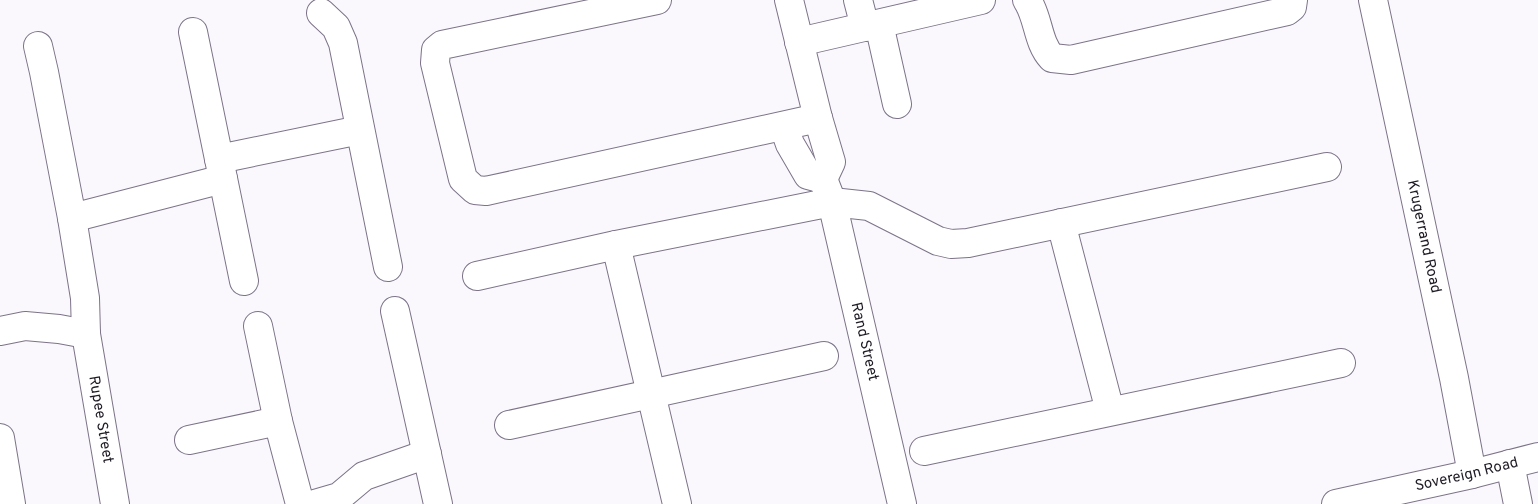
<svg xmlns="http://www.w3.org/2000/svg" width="1538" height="504" font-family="Overpass,sans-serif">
<rect width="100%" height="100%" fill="#faf8fd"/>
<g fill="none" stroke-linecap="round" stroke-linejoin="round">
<g stroke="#7c7388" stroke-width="30">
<g id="minor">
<path d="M657,0L442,45L436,50L435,63L463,179L475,190L486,191L818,118"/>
<path d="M789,0L818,118L831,162L823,179"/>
<path d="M858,0L865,27"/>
<path d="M1027,0C1039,18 1037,42 1052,58L1071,60L1287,11L1292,7L1293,0"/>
<path id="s1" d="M1373,0L1454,378L1472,474"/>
<path d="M321,13L336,27L343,43L388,267"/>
<path d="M879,24L897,104"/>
<path d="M193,32L244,281"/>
<path d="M799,42L981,0"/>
<path id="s2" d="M38,46L44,72L72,218L85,298L86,334L115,504"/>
<path d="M784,127L790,144L808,175L823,179"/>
<path d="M219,159L360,130"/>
<path id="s3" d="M823,179L832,202L902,504"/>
<path d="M72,218L223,179"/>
<path d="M1061,223L1110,411"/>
<path d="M616,245L677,504"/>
<path d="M477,276L616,245L832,202L869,206L938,241L951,244L968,243L1327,167"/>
<path d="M395,311L438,504"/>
<path d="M258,326L278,421L300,504"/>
<path d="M0,331L25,326L59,329L86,334"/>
<path d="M509,425L824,356"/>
<path d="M0,438L11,504"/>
<path d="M189,440L278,421"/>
<path d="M924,451L1341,363"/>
<path d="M1510,464L1518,504"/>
<path d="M315,504L339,497L364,476L427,454"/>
<path id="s4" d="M1336,504L1472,474L1538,457"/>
</g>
</g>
<use href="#minor" stroke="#fff" stroke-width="28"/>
</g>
<g text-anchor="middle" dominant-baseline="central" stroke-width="4" stroke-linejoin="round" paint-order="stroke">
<g font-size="15" fill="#1f1b24" stroke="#faf8fd">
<text stroke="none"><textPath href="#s1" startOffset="242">Krugerrand Road</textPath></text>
<text stroke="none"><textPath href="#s3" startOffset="168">Rand Street</textPath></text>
<text stroke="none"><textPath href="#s2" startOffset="379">Rupee Street</textPath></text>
<text stroke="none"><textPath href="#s4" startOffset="134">Sovereign Road</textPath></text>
</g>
</g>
</svg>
